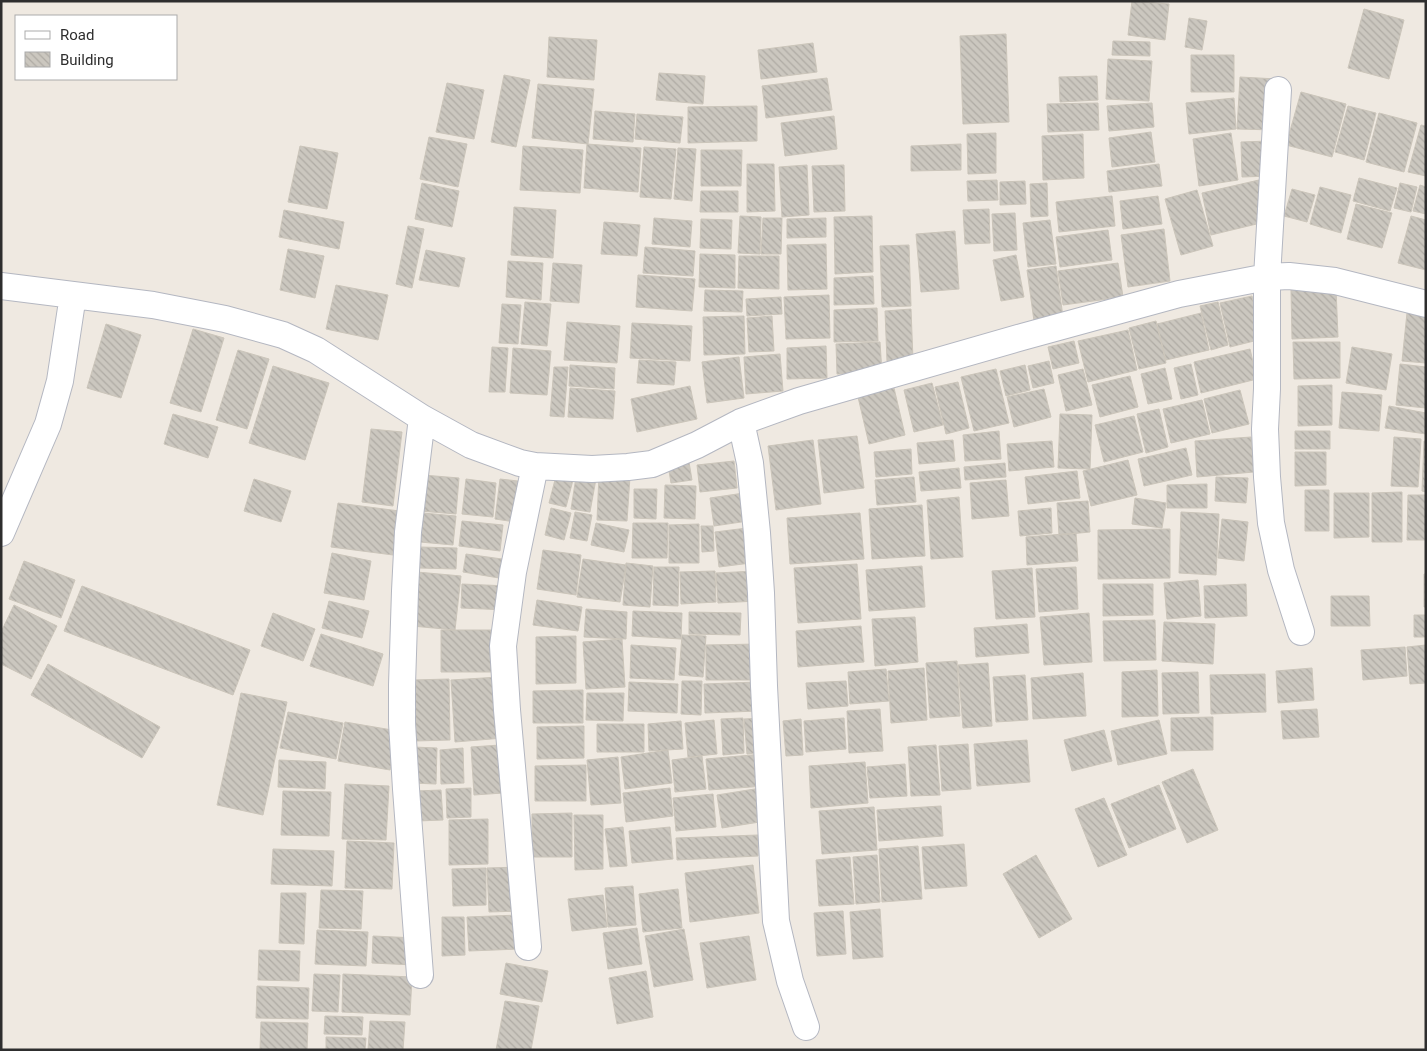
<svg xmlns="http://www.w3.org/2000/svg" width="1427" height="1051" font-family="Roboto,sans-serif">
<defs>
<pattern id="building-back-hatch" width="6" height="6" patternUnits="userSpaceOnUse" patternTransform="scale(1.25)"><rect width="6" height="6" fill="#cbc7bf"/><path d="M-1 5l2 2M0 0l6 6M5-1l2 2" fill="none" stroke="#afaba4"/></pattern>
</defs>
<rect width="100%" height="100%" fill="#efe9e1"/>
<path fill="url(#building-back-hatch)" stroke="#cbc5ba" d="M1132,1L1169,4L1165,40L1128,35Z
M1364,9L1404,20L1389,79L1348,68Z
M1189,18L1207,21L1202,50L1185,47Z
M1006,34L1009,122L963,124L960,36Z
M549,37L597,40L594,80L547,77Z
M1113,41L1150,42V56L1112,55Z
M813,43L817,72L761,79L758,50Z
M1191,55H1234V92H1191Z
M1108,59L1152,61L1149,101L1106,99Z
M659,73L705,76L703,104L656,100Z
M504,75L530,80L516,147L491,142Z
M1097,76L1098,100L1060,102L1059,77Z
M1240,77L1277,79L1274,130L1237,129Z
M827,78L832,110L766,118L762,86Z
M447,83L484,90L474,139L436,132Z
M538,84L594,89L588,144L532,138Z
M1301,92L1346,104L1332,157L1286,145Z
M1234,98L1236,129L1189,134L1186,103Z
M1098,103L1099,130L1048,132L1047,104Z
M1152,103L1154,127L1109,131L1107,106Z
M757,106V141L688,143V107Z
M1348,106L1376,113L1364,160L1335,152Z
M595,111L635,114L633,142L593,139Z
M1379,113L1417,123L1404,172L1366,162Z
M637,114L683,117L680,143L635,139Z
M834,116L837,149L785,156L781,123Z
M1421,125L1426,126V176L1408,172Z
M1151,132L1155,162L1112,167L1109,138Z
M996,133V173L968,174L967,134Z
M1231,133L1238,180L1199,186L1193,139Z
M1083,134L1084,178L1043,180L1042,136Z
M429,137L467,144L458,187L420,179Z
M1269,141L1270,176L1242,177L1241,142Z
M587,144L641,148L638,192L584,188Z
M961,144V170L911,171V146Z
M300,146L338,153L327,209L288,202Z
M523,146L583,150L580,193L520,190Z
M644,147L676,149L671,199L640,197Z
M678,148L696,149L692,201L674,199Z
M701,150H742L741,186H701Z
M747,164H774L775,211L747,212Z
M1159,164L1162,186L1109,192L1107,171Z
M807,165L809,215L782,217L779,167Z
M844,165L845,211L814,212L812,166Z
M1359,178L1397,188L1390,211L1353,201Z
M997,180L998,200L968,201L967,181Z
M1259,180L1269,221L1211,235L1202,193Z
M1025,181L1026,204L1000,205V182Z
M422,183L459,191L452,227L415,219Z
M1047,183L1048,216L1031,217L1030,184Z
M1400,183L1417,187L1411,212L1394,208Z
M1420,185L1426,187V214L1413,211Z
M1320,187L1351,195L1341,233L1310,224Z
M1292,189L1315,195L1307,222L1284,216Z
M1197,190L1213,246L1181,255L1165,199Z
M701,191H738V212H700Z
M1112,196L1115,226L1059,232L1056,202Z
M1158,196L1162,224L1123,229L1120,201Z
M1356,204L1392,213L1382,248L1347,239Z
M514,207L556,210L553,258L511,255Z
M989,209L990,243L965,244L963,210Z
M284,210L344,222L339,249L279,237Z
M1015,213L1017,250L994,251L992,214Z
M740,216L761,217L760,254L738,253Z
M872,216L873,272L835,274L834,217Z
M1411,216L1426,220V270L1398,263Z
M654,218L692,221L690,247L652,244Z
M763,218H782L781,254H761Z
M826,218V237L787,238V219Z
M701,219L732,220L731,249L700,248Z
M1050,220L1056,264L1028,267L1023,223Z
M604,222L640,225L637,256L601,254Z
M408,226L424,229L412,288L396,284Z
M1164,229L1170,281L1128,287L1121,235Z
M1108,230L1112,260L1060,267L1056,237Z
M955,231L959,289L921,292L916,234Z
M826,244L827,289L788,290L787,245Z
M909,245L911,306L882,307L880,246Z
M645,247L695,251L693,276L643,273Z
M288,249L324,256L315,298L280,290Z
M426,250L465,258L459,287L419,280Z
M700,254L735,255V288L699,287Z
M1016,255L1024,297L1001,301L993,260Z
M739,256H779V289L738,288Z
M508,261L543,263L541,300L506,297Z
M553,263L582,265L579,303L550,301Z
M1118,263L1123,297L1063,305L1058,271Z
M1056,266L1063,317L1034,321L1027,270Z
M638,275L695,279L692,311L636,307Z
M873,276L874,304L834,305V278Z
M336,285L388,295L378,340L326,329Z
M1336,289L1338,337L1292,339L1291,290Z
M705,290L743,291L742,312L704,311Z
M829,295L830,338L786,339L784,297Z
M1252,296L1262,339L1230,347L1220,303Z
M781,297L782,314L747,316L746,299Z
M525,302L551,304L547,346L521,344Z
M1218,302L1228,345L1211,350L1200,306Z
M502,304L521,305L518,344L499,343Z
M877,308L878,341L834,342V310Z
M911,309L913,360L887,361L885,311Z
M1201,313L1209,350L1166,360L1157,324Z
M1407,313L1426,314V363L1402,361Z
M744,316L745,354L704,355L703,317Z
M772,316L774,351L749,352L747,318Z
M1156,321L1166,363L1139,369L1129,328Z
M567,322L620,326L617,363L564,360Z
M632,323L692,326L690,361L630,358Z
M106,324L141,335L121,398L87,388Z
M193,329L224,338L201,412L170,403Z
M1128,330L1137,370L1088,382L1078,341Z
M1074,341L1079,363L1053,369L1048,347Z
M880,342L882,373L837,374L836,344Z
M1293,342H1340V378L1294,379Z
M826,346L827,378L787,379V348Z
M492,347L508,348L505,392H489Z
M1352,347L1392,354L1386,390L1346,383Z
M513,348L551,351L547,395L510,393Z
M1250,349L1257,379L1201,393L1194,362Z
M238,350L269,359L247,429L216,420Z
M780,354L783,391L746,394L744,357Z
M739,357L744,398L707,403L702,362Z
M639,360L676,362L674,385L637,383Z
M1049,361L1054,383L1033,388L1028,366Z
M1191,364L1198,395L1181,399L1174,368Z
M1400,364L1426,367V408L1396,405Z
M570,365L615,368L614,389L569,386Z
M1025,365L1030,390L1006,396L1000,371Z
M273,366L329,383L305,460L249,443Z
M554,367H568L564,417L550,416Z
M1165,368L1172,399L1148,404L1141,374Z
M996,369L1009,423L974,431L961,377Z
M1083,369L1092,405L1066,411L1058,375Z
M1130,376L1138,407L1100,417L1092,385Z
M958,382L969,428L946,434L935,387Z
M932,383L943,425L914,432L904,390Z
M1332,385V425L1298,426V386Z
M690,386L697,419L637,432L631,399Z
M570,388L615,391L613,419L568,417Z
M894,388L905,435L869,444L858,397Z
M1044,389L1051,417L1014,427L1007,397Z
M1240,390L1249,424L1212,433L1204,399Z
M1342,392L1382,395L1379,431L1339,428Z
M1202,400L1210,434L1171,443L1163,409Z
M1389,406L1426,413V434L1385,428Z
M1159,409L1168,447L1146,453L1137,414Z
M173,414L218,427L208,458L164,444Z
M1060,414L1092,415L1090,469L1058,468Z
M1134,416L1143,452L1104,462L1095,425Z
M371,429L402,432L393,506L362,502Z
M999,431L1001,459L965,461L963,435Z
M1295,431H1330V449H1295Z
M857,436L864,488L824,493L818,440Z
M1251,437L1254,472L1197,477L1195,441Z
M1394,437L1421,439L1418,487L1391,486Z
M813,440L821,504L776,510L768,446Z
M953,440L955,461L919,464L917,443Z
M1052,441L1054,467L1009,471L1007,444Z
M1424,441H1426V492L1422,491Z
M1186,448L1192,475L1144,486L1138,459Z
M911,449L912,474L876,477L874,452Z
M1295,452H1326V485L1295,486Z
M688,456L692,480L671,483L667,459Z
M1128,460L1137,495L1091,506L1083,471Z
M734,461L737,488L700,492L697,465Z
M1005,463L1006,477L965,480L964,467Z
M959,468L961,488L921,491L919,472Z
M1077,471L1080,498L1028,504L1025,477Z
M423,475L459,478L456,514L420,511Z
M599,475L630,477L627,521L597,520Z
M556,476L573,480L566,507L549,503Z
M576,477L596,479L590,512L571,509Z
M914,477L916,502L877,505L875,480Z
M1216,477L1248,478L1246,503L1215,501Z
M254,479L291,491L281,522L244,511Z
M466,479L496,483L493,517L462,514Z
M500,479L527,482L522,523L495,519Z
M1006,480L1009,516L972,519L970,483Z
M1207,484V508H1167V485Z
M665,485L696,486L695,519L664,518Z
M634,489H657L656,519L634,518Z
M1305,490H1329V531H1305Z
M1402,492V542H1372V493Z
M744,493L748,521L714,526L710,498Z
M1334,493H1369V537L1334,538Z
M1408,495H1426V540H1407Z
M959,497L963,557L931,559L927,500Z
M1135,498L1166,503L1162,528L1132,524Z
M1088,501L1090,532L1059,535L1057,503Z
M338,503L407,512L401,556L331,547Z
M922,505L925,556L872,559L869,509Z
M551,508L571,513L564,540L545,535Z
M1051,508L1052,533L1020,536L1018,511Z
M575,512L592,515L587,541L570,538Z
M1181,512L1219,514L1216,575L1179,573Z
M423,513L456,516L453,545L420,542Z
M860,513L864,559L790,564L787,518Z
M1222,519L1248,522L1244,561L1218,558Z
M462,521L503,525L500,551L459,546Z
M596,523L629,530L624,552L591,545Z
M633,523H668L667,558H632Z
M699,524V563H669V525Z
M701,526H713L714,551L702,552Z
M747,528L751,563L719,567L715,532Z
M1170,529V578L1098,579V530Z
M1076,533L1078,561L1027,565L1026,537Z
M420,547L457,548L456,569L419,568Z
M543,550L581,555L576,595L537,589Z
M332,553L371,561L364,600L324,593Z
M466,554L502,559L499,578L463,572Z
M583,559L626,565L620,602L577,597Z
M24,561L75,580L61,618L9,599Z
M626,563L653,566L650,607L623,605Z
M857,564L861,619L798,623L794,568Z
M922,566L925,607L869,611L866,570Z
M654,567H679L678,606L653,605Z
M1076,567L1078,609L1039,612L1036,569Z
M1032,568L1035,617L996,619L992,571Z
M715,571L716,602L681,604L680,572Z
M756,571L757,601L718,603L716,573Z
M417,572L461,576L455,630L412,626Z
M1424,574H1426V607H1424Z
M1198,580L1201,616L1167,619L1164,583Z
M462,584L508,586L507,610L461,608Z
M1103,584H1153V615L1103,616Z
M1246,584L1247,616L1205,618L1204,586Z
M82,586L250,650L233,695L64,631Z
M1331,596H1369L1370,626H1331Z
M537,600L582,607L578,631L533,625Z
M329,601L369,611L362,638L322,628Z
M14,605L57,626L31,679L1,664V632Z
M586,609L627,612L626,639L584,637Z
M633,611L682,613L681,639L632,636Z
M689,612L741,613L740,635L689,634Z
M273,613L315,629L303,661L261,646Z
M1089,613L1092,662L1044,665L1040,617Z
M1414,615H1426V637H1414Z
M915,617L918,662L875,666L872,619Z
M1155,620L1156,660L1104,661L1103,621Z
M1164,622L1215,624L1213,664L1162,661Z
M1027,624L1029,653L976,657L974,628Z
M861,626L864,662L798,667L796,631Z
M441,630H491L492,672H441Z
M321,634L383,654L373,686L310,666Z
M682,635L706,636L703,677L679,675Z
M576,636V683L536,684V637Z
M622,639L625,687L586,689L583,642Z
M758,644V680H706V645Z
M631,645L676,648L674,680L630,678Z
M1426,645V683L1410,684L1407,647Z
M1405,647L1407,676L1363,680L1361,650Z
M957,661L960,716L930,718L926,663Z
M988,663L992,726L963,728L958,665Z
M48,664L160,727L142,758L31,695Z
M924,668L927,720L891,723L888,671Z
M1312,668L1314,700L1278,703L1276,671Z
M886,669L889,701L850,704L848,672Z
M1157,670L1158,716L1122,717V672Z
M1198,672L1199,713L1163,714L1162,673Z
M1083,673L1086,716L1033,719L1031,678Z
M1265,674L1266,712L1211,714L1210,675Z
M1025,675L1028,720L996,722L993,677Z
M499,677L503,738L455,742L451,680Z
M449,679L450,740L415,741L413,680Z
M682,681H702L701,715L681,714Z
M846,681L848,706L808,709L806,683Z
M629,682L678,684L677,713L628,711Z
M757,682L758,711L705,713L704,684Z
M583,690V723H533V691Z
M241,693L287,702L263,815L217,805Z
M587,693H624L623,721L586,720Z
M880,709L883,751L849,753L847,711Z
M1317,709L1319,737L1283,739L1281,711Z
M288,712L343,723L336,759L280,748Z
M1213,717V750L1171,751V718Z
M743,718L744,753L723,755L721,719Z
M762,718L764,752L747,754L744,719Z
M844,718L846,749L806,752L804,721Z
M801,719L803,755L786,756L783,721Z
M714,720L717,754L688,757L685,723Z
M1159,720L1167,754L1118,765L1111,731Z
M681,721L683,749L649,751L648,724Z
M345,722L398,731L390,770L338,761Z
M597,724H644V752H597Z
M584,726V758L537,759V727Z
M1104,730L1112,761L1072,771L1064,740Z
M1027,740L1030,782L977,786L974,744Z
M968,744L971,789L942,791L939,746Z
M500,745L503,793L474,795L471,747Z
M936,745L940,795L911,796L908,747Z
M413,747L437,748L436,784L412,783Z
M463,748L464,783L441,784L440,750Z
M668,750L672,783L625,789L621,757Z
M763,754L765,786L709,790L706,759Z
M702,756L706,789L675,792L672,760Z
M618,757L621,803L591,805L587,760Z
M279,760L326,762L325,789L278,787Z
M865,762L868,803L811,808L809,766Z
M905,764L907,796L870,798L867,767Z
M586,765V801H535V766Z
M1193,769L1218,830L1187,843L1162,782Z
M345,784L389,786L386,840L342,839Z
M1159,785L1176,829L1129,848L1111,804Z
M471,788V817L447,818L446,789Z
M670,788L673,816L626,822L623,793Z
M761,788L766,821L722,828L717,795Z
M441,790L443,820L417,821L416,791Z
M283,791L331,792L329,836L281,835Z
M713,794L716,827L676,831L673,798Z
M1104,798L1127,855L1098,867L1075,809Z
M941,806L943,836L879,841L877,810Z
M874,807L877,850L822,854L819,811Z
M572,813V857H532V814Z
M574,815H603V869L575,870Z
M488,819V864L449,865V820Z
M623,827L627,866L610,867L605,829Z
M670,827L673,859L632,863L629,831Z
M758,835V856L677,860L676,838Z
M347,841L394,843L392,889L345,888Z
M964,844L967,886L925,889L922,847Z
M918,846L922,899L882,902L879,849Z
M273,849L334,851L332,886L271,884Z
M877,855L880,902L856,904L853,857Z
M1036,855L1072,919L1039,938L1003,874Z
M850,857L854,904L819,906L816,860Z
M753,865L759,913L690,922L685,873Z
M520,867L522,911L489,912L487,868Z
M486,868V905L453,906L452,869Z
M633,886L636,925L608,927L605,888Z
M678,889L682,928L643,932L639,894Z
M321,890L363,891L361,929L319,928Z
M281,893H306L304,944L279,943Z
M603,895L607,927L572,931L568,899Z
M880,909L883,957L853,959L850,912Z
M843,911L846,954L817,956L814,913Z
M519,915L520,949L469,951L467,917Z
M442,917H464L465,955L442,956Z
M637,928L642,964L608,969L603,933Z
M684,929L693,980L654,987L645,936Z
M317,930L368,932L366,966L315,964Z
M373,936L416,938L414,965L372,963Z
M749,936L756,980L707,988L700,943Z
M259,950L300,951L299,981L258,980Z
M506,963L548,971L542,1002L500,994Z
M646,971L653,1017L617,1024L609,978Z
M314,974L340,975L338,1012L312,1011Z
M343,974L412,977L410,1015L342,1012Z
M257,986L309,988L308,1019L256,1018Z
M505,1001L539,1006L531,1050H496Z
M325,1016L363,1017L362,1035L324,1034Z
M370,1021L405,1022L403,1050H368Z
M261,1022L308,1023L307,1050H260Z
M326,1037L366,1038L365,1050H326Z"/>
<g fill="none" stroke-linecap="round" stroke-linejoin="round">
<g stroke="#b4b7c1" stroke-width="28">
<path id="minor" d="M1278,90L1267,277V389L1265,429L1267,477L1271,523L1281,570L1301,632
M1,286L153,305L225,319L283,335L316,350L422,418L471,445L520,463L535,466L592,469L628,467L652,464L697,445L741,422L799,401L1022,337L1179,294L1267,277L1289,276L1335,281L1426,304
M741,422L750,463L757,533L761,593L764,686L776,921L790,981L806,1027
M1,533L48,424L60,381L73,295
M528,947L507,710L503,646L513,572L535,466
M420,975L406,789L402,723V685L405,591L408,532L422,418"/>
</g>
<use href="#minor" stroke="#fff" stroke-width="26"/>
</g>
<rect width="1427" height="1051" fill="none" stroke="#2e2e2e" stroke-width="5"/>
<rect x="15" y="15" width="162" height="65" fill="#ffffff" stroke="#ababab"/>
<rect x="25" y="31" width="25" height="8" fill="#ffffff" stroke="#ababab"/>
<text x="60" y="40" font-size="15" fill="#2e2e2e">Road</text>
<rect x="25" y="52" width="25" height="15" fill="url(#building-back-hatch)" stroke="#ababab"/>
<text x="60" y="65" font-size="15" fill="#2e2e2e">Building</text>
</svg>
